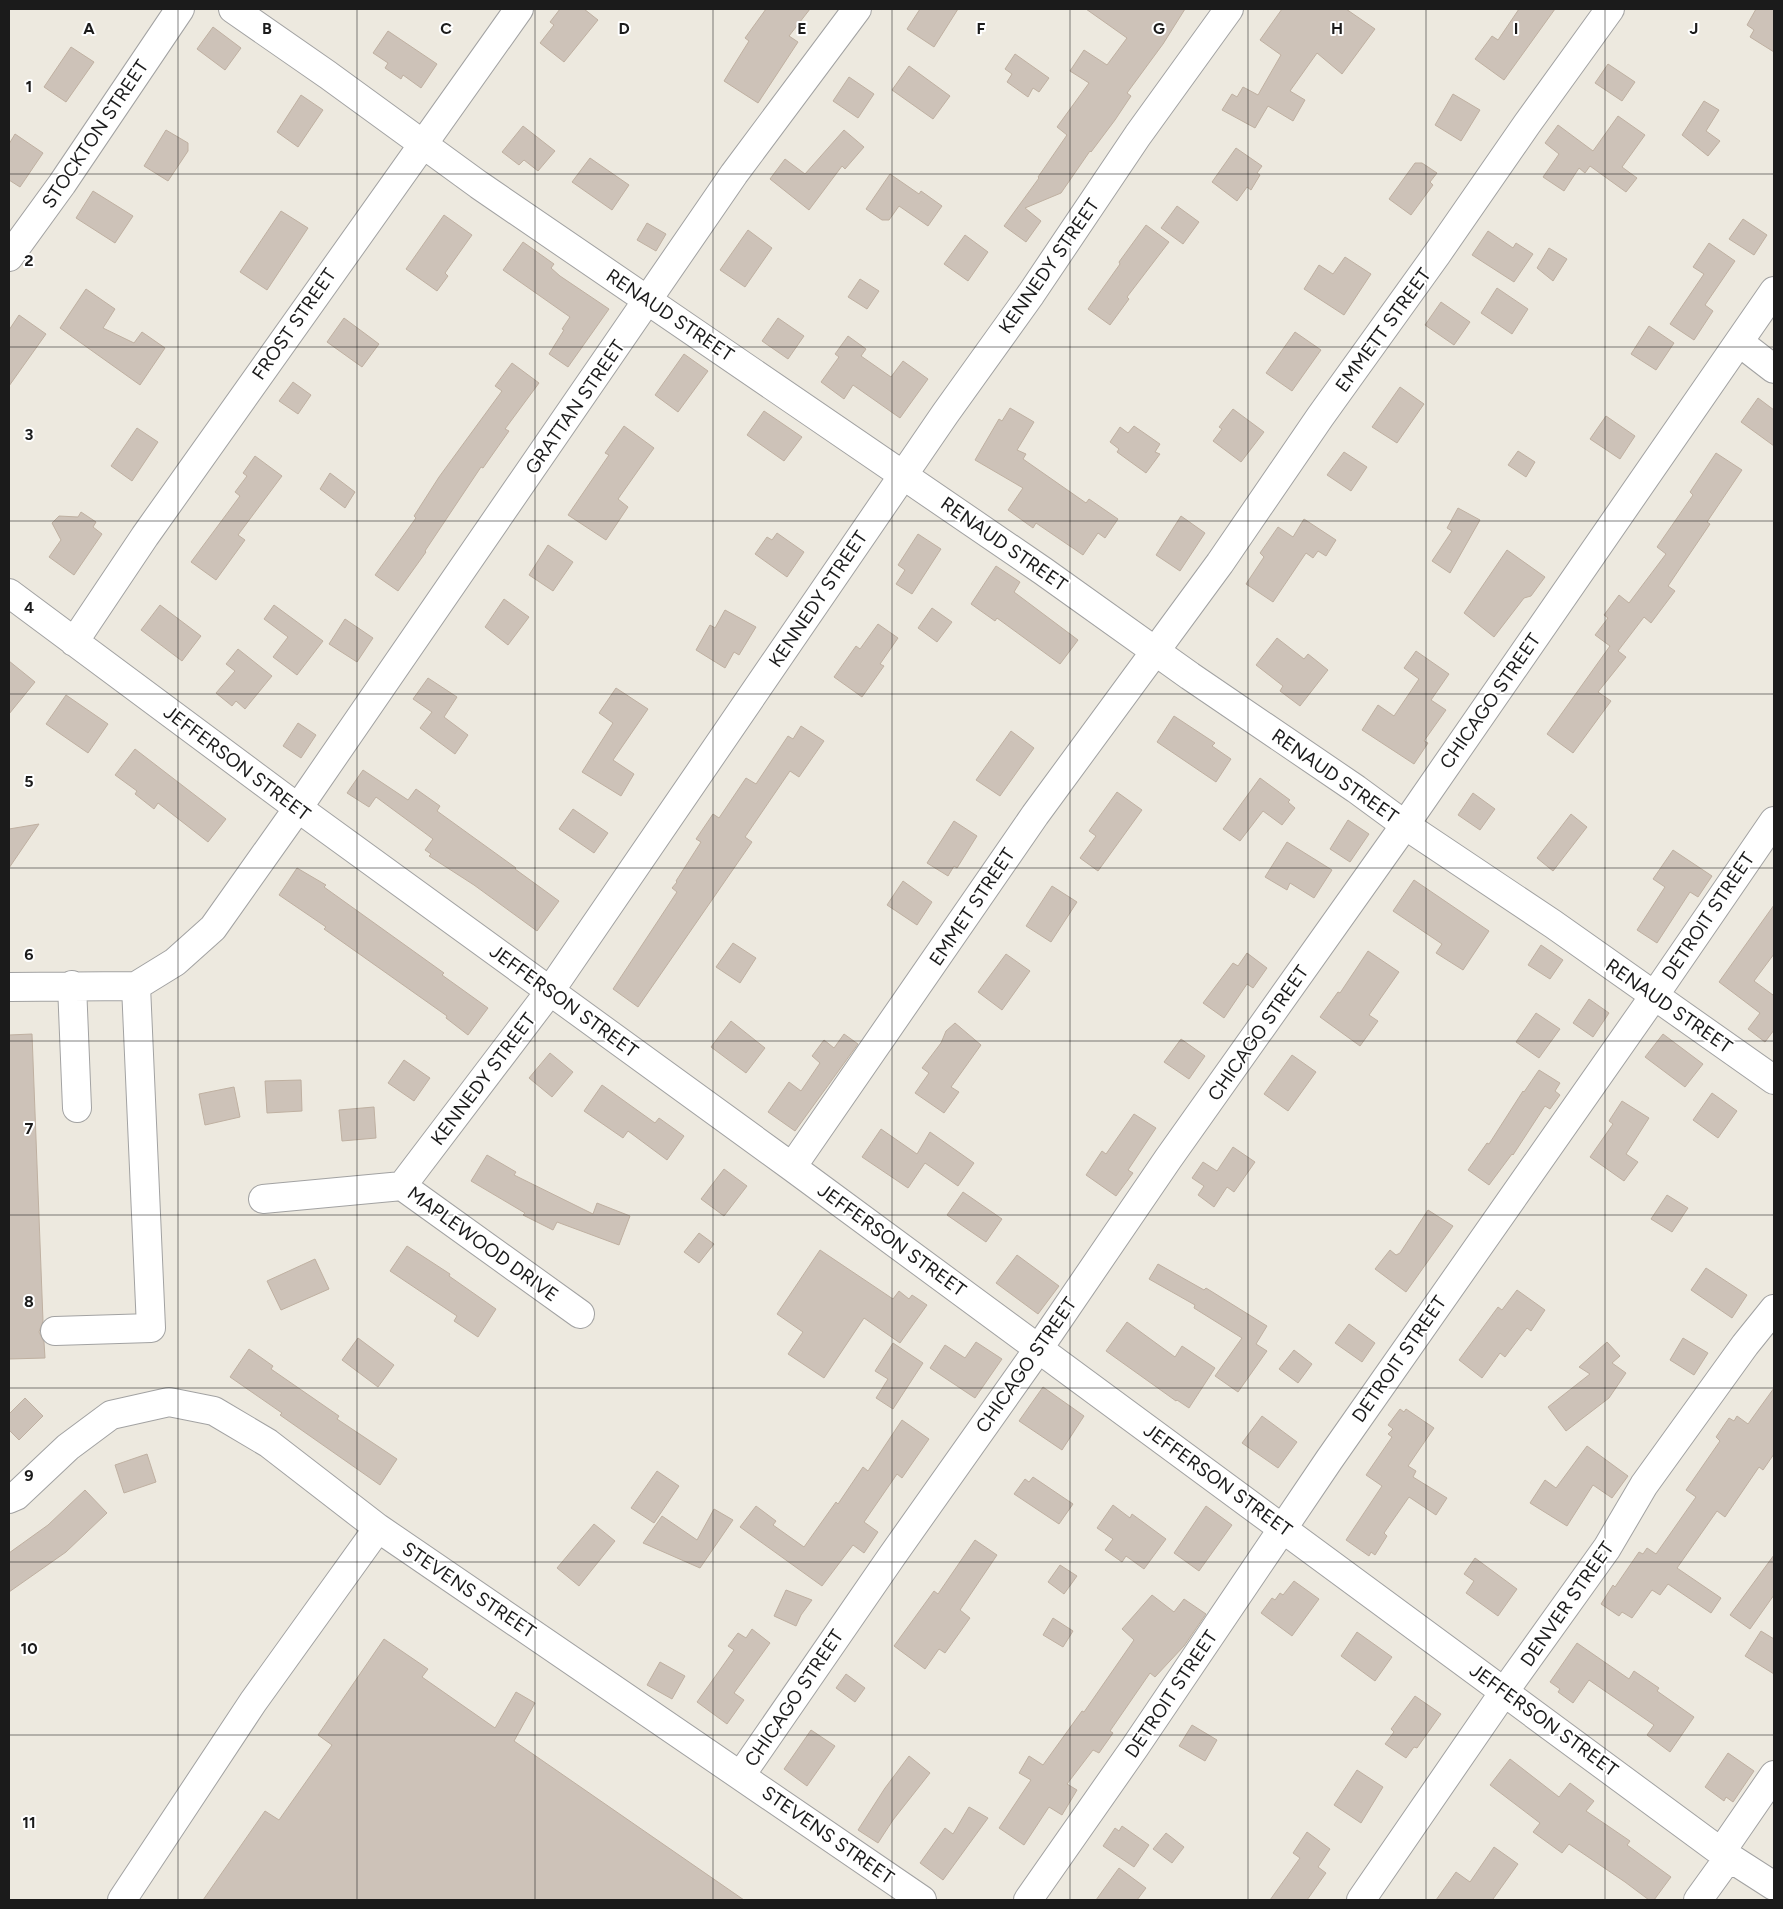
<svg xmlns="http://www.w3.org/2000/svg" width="1783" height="1909" font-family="Figtree,sans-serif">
<rect width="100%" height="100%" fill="#ede9df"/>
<path fill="#cdc2b8" stroke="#bfb0a1" d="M560,9H584L598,20L564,62L540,43L554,25L550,22Z
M766,9H810L789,36L798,42L758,103L724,81L749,41L745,38Z
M920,9H958L934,47L907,29Z
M1086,9H1185L1163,44L1127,93L1131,96L1115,120L1091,152L1090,151L1061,193L1025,208L1041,221L1026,242L1004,226L1039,178L1038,177L1067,135L1057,127L1089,83L1070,71L1084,50L1107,65L1127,38Z
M1282,9H1346L1375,29L1342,74L1317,53L1290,91L1305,100L1293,121L1268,106L1255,128L1222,110L1232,94L1237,97L1243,87L1258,95L1281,55L1260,40Z
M1519,9H1555L1504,80L1475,59L1492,36L1498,40Z
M1756,9H1774V52L1750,37L1754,30L1747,25Z
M213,27L241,48L225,70L197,49Z
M388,31L437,64L421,88L403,75L401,79L385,68L388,63L373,53Z
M71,47L94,62L66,102L44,87Z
M1015,54L1049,78L1039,92L1033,88L1028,97L1007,82L1012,74L1005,69Z
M1608,64L1635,82L1622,101L1595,83Z
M909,66L950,96L933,119L892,90Z
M849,77L874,94L858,118L833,101Z
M1453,94L1480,110L1461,141L1435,125Z
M301,95L323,110L298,147L277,132Z
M1704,101L1719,110L1706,131L1720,141L1708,156L1682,135Z
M1618,116L1645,135L1622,167L1637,178L1626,192L1590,166L1585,173L1579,168L1564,191L1543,177L1559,154L1545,143L1558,125L1593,151Z
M523,126L555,151L538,171L524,160L519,165L502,152Z
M166,130L188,143V151L168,181L144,166Z
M844,130L864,147L845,169L842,166L809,210L770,179L785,159L805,174Z
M15,134L43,153L20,187L9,180V144Z
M1236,148L1262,166L1257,173L1260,175L1251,190L1247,187L1237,201L1212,182Z
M590,158L629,185L612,210L572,182Z
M1415,163H1422L1437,173L1430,182L1433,185L1411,215L1389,199Z
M890,174L919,194L921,191L942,206L928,226L899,206L889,220H882L866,209Z
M93,191L133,216L115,243L76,218Z
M1177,206L1199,222L1183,244L1161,228Z
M281,211L308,228L267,290L240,272Z
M444,215L472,235L445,273L448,276L437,291L406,269Z
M1743,219L1767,235L1754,255L1729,239Z
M647,223L666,234L656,251L637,240Z
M1146,225L1169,242L1127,297L1129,299L1110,325L1088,309L1120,264L1119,262Z
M748,230L772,248L745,287L720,270Z
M1488,231L1513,248L1516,243L1533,254L1514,282L1472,255Z
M965,235L988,252L968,281L944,264Z
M523,242L554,264L551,268L560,276L609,309L568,367L549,354L564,330L562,329L570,317L503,270Z
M1709,243L1735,261L1705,305L1713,311L1694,340L1670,324L1704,274L1693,267Z
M1549,248L1567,259L1553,281L1537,268Z
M1345,257L1371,274L1344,315L1304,289L1319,265L1333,274Z
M860,279L879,291L867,309L848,297Z
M1497,288L1528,309L1512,334L1481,313Z
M86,289L115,309L103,328L134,343L142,332L165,348L140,385L60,328Z
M1441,302L1470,322L1454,345L1425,325Z
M19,315L46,334L9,386V330Z
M344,318L379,344L362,367L327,342Z
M778,318L804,336L788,359L762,341Z
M1649,326L1674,343L1656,370L1631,354Z
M1295,332L1321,350L1292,391L1266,373Z
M848,336L866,349L861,356L891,377L903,361L928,379L900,418L853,385L844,399L821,382L839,357L835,354Z
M684,354L708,371L678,412L655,395Z
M512,363L539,383L505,429L509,431L483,468L481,467L425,551L426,552L398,591L375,575L416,518L414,516L439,477L502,391L495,386Z
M293,382L311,395L298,414L279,401Z
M1400,387L1424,404L1397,443L1372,427Z
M1758,398L1774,410V446L1741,422Z
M1010,408L1034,422L1017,450L1026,454L1023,459L1086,503L1089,499L1118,519L1105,538L1098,533L1083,555L1036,523L1033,528L1008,510L1023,488L975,460L999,419L1002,421Z
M1233,409L1264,432L1241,462L1213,441L1222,429L1219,427Z
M764,411L802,437L784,461L747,435Z
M1606,416L1635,436L1620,459L1590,439Z
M624,426L654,448L618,499L628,507L606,540L568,515L609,455L605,453Z
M1134,426L1160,444L1155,452L1160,454L1146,473L1117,452L1119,449L1110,442L1120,427L1128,433Z
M137,428L158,442L132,481L111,466Z
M1518,451L1535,462L1526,477L1508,465Z
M1344,452L1367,467L1351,491L1327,475Z
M1716,453L1742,470L1707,522L1710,524L1668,586L1675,591L1651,623L1644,617L1618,651L1626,657L1598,692L1611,701L1573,753L1547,734L1610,646L1595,635L1608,618L1604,615L1619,595L1629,603L1666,554L1657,547L1693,495L1690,492Z
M255,456L282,476L238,535L245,540L216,580L191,562L240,496L235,492L247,476L243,473Z
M330,473L355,492L345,508L320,489Z
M1458,508L1480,520L1450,573L1432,561L1452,531L1447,528Z
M81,512L96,522L93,527L102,534L74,575L49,557L61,540L52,523L59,516L78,517Z
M1181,516L1205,533L1180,571L1156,555Z
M1304,519L1336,540L1326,556L1318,551L1313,558L1306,553L1273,602L1246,584L1264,557L1260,553L1278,527L1293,537Z
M777,533L804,552L787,577L755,554L767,537L772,540Z
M918,534L941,549L912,594L896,584L905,570L898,565Z
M548,545L573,562L553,591L529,575Z
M1507,550L1545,577L1531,596L1524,598L1494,637L1464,613Z
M996,566L1020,582L1014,592L1078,640L1060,664L997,618L995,621L971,604Z
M504,599L529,617L508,645L485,627Z
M160,605L201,636L182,661L141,630Z
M274,605L323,641L297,675L273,657L288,637L264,619Z
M932,608L952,622L937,642L918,628Z
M725,610L756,627L739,655L734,652L725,668L696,650L710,625L715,628Z
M345,619L373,638L357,662L329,644Z
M878,624L898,638L880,664L884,666L862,697L834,677L856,646L860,649Z
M1277,638L1304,659L1308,654L1328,670L1300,706L1280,691L1283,686L1256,665Z
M238,649L272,676L245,709L236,701L232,706L216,693L235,671L226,664Z
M1416,651L1449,674L1431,700L1446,710L1424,741L1428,743L1414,764L1362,730L1378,705L1394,716L1419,679L1404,668Z
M9,661L35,682L9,714Z
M428,678L457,697L444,717L468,735L455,754L420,728L432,712L413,699Z
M616,688L648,709L613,760L634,774L621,796L582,772L613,723L599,713Z
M66,695L108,724L88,753L46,724Z
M1174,716L1215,743L1212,746L1231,759L1216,782L1157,742Z
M298,723L316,735L301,758L283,746Z
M801,726L824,741L799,777L790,771L745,837L752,842L638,1007L613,989L677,892L672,888L677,882L676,881L701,842L696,839L713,814L719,818L746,778L756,784L788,736L793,739Z
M1011,731L1034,748L1000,796L976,780Z
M135,749L226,819L208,842L158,803L154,809L135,794L137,791L115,775Z
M363,770L408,800L416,789L440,806L437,811L516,868L515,869L559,901L537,931L474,885L429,856L431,854L425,850L433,839L376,797L369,807L347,793Z
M1260,778L1290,800L1288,802L1295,808L1282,825L1263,811L1240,841L1223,829Z
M1117,792L1142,810L1098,871L1080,858L1096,836L1089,831Z
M1473,793L1495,809L1480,830L1458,815Z
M573,809L608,833L594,853L559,829Z
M1571,814L1587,827L1553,871L1537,858Z
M1348,820L1369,834L1350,862L1330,849Z
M954,821L977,836L957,868L954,866L948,876L927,863Z
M39,824L9,868V829Z
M1287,842L1332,870L1314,898L1290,883L1287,890L1265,877Z
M1673,850L1712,876L1698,897L1690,892L1657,943L1637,930L1665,887L1653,879Z
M297,868L326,885L324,887L444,973L442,975L488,1008L468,1035L446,1018L447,1016L324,929L326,927L279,895Z
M1414,880L1489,931L1463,970L1436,953L1442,944L1393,911Z
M903,881L932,902L917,925L887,905Z
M1052,886L1077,902L1051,942L1026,926Z
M1774,905V954L1754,981L1773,995L1774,993V1030L1765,1042L1748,1029L1760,1013L1719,982Z
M733,943L756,958L740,983L716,967Z
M1541,945L1563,960L1550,979L1528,965Z
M1368,951L1399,972L1369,1015L1378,1021L1360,1046L1320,1017L1338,992L1340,993Z
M1247,953L1267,968L1253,988L1247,984L1224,1018L1203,1003L1233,963L1238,966Z
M1006,954L1030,971L1002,1010L978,992Z
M1589,999L1609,1013L1593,1037L1573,1023Z
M1536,1013L1560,1029L1539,1058L1516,1042Z
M731,1021L765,1048L746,1073L711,1047Z
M955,1023L981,1045L951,1087L959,1092L944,1113L915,1093L929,1073L922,1068L941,1043L946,1031Z
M32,1034L43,1321L39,1332L44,1342L45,1358L9,1359V1035Z
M844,1034L858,1044L795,1131L768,1112L789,1082L801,1091L820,1063L812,1056L824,1040L834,1048Z
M1663,1034L1703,1064L1685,1087L1645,1057Z
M1181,1039L1205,1056L1189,1079L1164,1062Z
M550,1053L573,1072L552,1097L529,1078Z
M1292,1055L1316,1072L1288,1111L1264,1094Z
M404,1060L430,1078L414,1101L388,1083Z
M1539,1070L1560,1083L1555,1091L1560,1095L1550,1109L1545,1106L1513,1155L1512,1154L1489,1185L1468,1170L1487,1143L1489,1144L1523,1091L1524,1092Z
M301,1080L302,1111L267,1113L265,1081Z
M602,1085L655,1123L659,1118L684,1136L667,1160L628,1131L623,1138L584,1111Z
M234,1087L240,1117L205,1125L199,1094Z
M1712,1093L1737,1111L1718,1138L1693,1120Z
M1622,1101L1649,1118L1626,1154L1638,1162L1624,1181L1590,1157L1613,1124L1609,1121Z
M374,1107L376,1138L342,1141L339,1110Z
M1134,1114L1156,1128L1128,1170L1133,1173L1116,1196L1086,1175L1102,1151L1106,1154Z
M881,1129L917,1154L930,1132L974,1163L958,1186L925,1163L908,1188L862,1157Z
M1233,1147L1255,1162L1234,1192L1227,1187L1214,1207L1198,1195L1204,1186L1192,1178L1203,1162L1217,1171Z
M487,1155L516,1172L514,1175L593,1214L597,1203L630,1216L619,1245L557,1222L553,1230L523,1215L525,1213L471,1181Z
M724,1169L747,1186L724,1216L701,1199Z
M963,1192L1002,1219L986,1242L947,1215Z
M1667,1195L1688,1208L1672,1232L1651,1219Z
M1428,1210L1453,1226L1406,1292L1375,1269L1390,1250L1396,1255L1400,1253Z
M699,1233L714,1244L699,1263L684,1252Z
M407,1246L450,1274L449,1276L496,1309L478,1337L454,1321L457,1316L390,1271Z
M820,1250L893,1299L899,1291L909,1299L912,1295L927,1305L900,1343L864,1318L824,1378L788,1354L803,1332L777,1314Z
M1017,1255L1059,1286L1038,1314L996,1283Z
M315,1259L329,1289L281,1310L267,1281Z
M1158,1264L1204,1290L1206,1288L1267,1326L1256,1344L1267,1351L1238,1392L1215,1376L1242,1338L1194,1308L1195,1305L1149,1279Z
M1706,1268L1747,1295L1732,1318L1691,1290Z
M1517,1290L1545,1310L1531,1331L1527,1328L1505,1357L1500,1353L1482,1378L1459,1360L1498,1307L1502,1310Z
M1127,1322L1175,1357L1182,1346L1215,1368L1189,1408L1177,1400L1176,1401L1106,1351Z
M1349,1324L1375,1343L1362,1362L1335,1343Z
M358,1338L394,1365L378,1387L342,1360Z
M1683,1338L1708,1353L1694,1375L1670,1360Z
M976,1342L1002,1359L975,1398L930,1368L945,1345L965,1358Z
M1607,1342L1620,1356L1612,1363L1626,1373L1609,1398L1566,1431L1548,1407L1590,1374L1579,1367Z
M893,1343L923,1363L893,1409L876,1398L888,1379L875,1371Z
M249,1349L273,1366L271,1369L339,1416L337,1419L397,1459L380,1485L280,1415L282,1413L230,1377Z
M1294,1350L1312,1364L1298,1383L1279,1369Z
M1043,1387L1084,1416L1062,1450L1019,1421Z
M1774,1388V1454L1763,1470L1759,1467L1725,1517L1717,1511L1677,1568L1721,1598L1711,1613L1668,1584L1660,1595L1652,1590L1632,1618L1622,1612L1619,1616L1601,1604L1613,1585L1615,1587L1639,1552L1643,1554L1647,1548L1656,1554L1696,1497L1686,1490L1720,1441L1716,1437L1729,1418L1734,1421L1737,1416L1748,1424Z
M25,1398L43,1416L19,1440L9,1430V1414Z
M1400,1409L1404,1412L1406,1409L1434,1428L1408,1466L1416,1471L1413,1477L1447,1498L1436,1515L1409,1497L1384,1533L1387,1536L1375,1555L1371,1552L1369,1556L1346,1540L1382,1486L1366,1475L1392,1437L1388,1434L1393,1429L1388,1425Z
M1262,1416L1297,1442L1278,1468L1242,1443Z
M902,1420L929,1439L902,1478L897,1474L864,1522L878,1532L864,1553L853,1545L822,1586L740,1527L756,1506L776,1521L773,1525L804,1547L836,1502L838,1504L863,1467L868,1471Z
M1587,1446L1628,1476L1612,1498L1593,1485L1567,1526L1530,1503L1545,1480L1556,1488Z
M147,1454L156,1482L124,1493L115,1465Z
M657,1471L679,1486L654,1523L631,1508Z
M1033,1477L1073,1504L1059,1524L1014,1494L1025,1479L1029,1482Z
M85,1490L107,1513L66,1552L9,1592V1553L48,1525Z
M1113,1505L1130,1518L1132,1514L1166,1539L1144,1569L1126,1556L1122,1562L1105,1550L1113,1539L1097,1528Z
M1206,1506L1232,1525L1199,1571L1174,1553Z
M714,1509L733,1520L700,1568L643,1543L662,1516L697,1540Z
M594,1524L615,1541L579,1586L557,1568Z
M975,1540L997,1555L960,1610L970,1618L945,1653L939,1649L925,1669L894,1646L934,1591L938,1594Z
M1774,1555V1595L1750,1629L1730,1615Z
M1475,1558L1517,1589L1498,1616L1466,1593L1474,1581L1464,1574Z
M1060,1565L1077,1576L1064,1594L1048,1582Z
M1294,1581L1319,1599L1292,1636L1261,1613L1272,1598L1275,1600L1280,1593L1283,1595Z
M786,1590L812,1600L801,1615L796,1626L774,1616Z
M1152,1595L1174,1612L1184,1599L1206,1614L1184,1646L1155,1677L1150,1673L1110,1731L1113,1733L1099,1753L1093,1750L1067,1784L1077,1790L1062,1815L1049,1807L1024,1845L999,1828L1031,1780L1019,1773L1029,1756L1043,1765L1082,1711L1084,1712L1134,1640L1122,1629Z
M1053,1618L1073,1631L1063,1647L1043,1635Z
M752,1629L770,1643L734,1693L744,1700L727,1724L697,1702L734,1650L728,1646L738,1633L746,1638Z
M1761,1631L1774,1639V1674L1745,1656Z
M1357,1632L1392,1657L1375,1681L1341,1656Z
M384,1639L428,1669L422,1677L495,1728L516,1692L535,1703L514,1741L744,1900H203L265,1811L279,1820L332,1745L318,1735Z
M1577,1643L1629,1679L1634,1671L1659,1688L1657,1691L1694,1717L1670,1752L1647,1735L1654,1725L1589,1680L1573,1703L1558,1692L1560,1689L1550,1682Z
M660,1662L685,1676L672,1699L647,1685Z
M846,1674L865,1688L855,1702L836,1688Z
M1415,1696L1441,1714L1417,1748L1414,1747L1406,1758L1385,1744L1394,1732L1391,1729Z
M1192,1725L1217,1740L1205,1761L1179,1746Z
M811,1730L835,1746L807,1786L784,1769Z
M1728,1753L1754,1771L1733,1802L1726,1797L1724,1801L1705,1787Z
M909,1756L930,1773L893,1820L878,1843L858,1830L885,1788Z
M1510,1759L1559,1797L1570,1783L1594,1801L1586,1811L1630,1841L1627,1845L1671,1877L1654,1900H1649L1625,1882L1569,1844L1562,1853L1533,1832L1540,1823L1490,1785Z
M1357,1770L1383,1787L1361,1823L1334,1805Z
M969,1807L988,1818L943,1880L920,1863L945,1828L953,1834Z
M1122,1826L1149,1845L1134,1867L1103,1846L1115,1828L1119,1831Z
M1307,1832L1330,1849L1318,1867L1326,1873L1307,1900H1270L1300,1858L1293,1853Z
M1166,1833L1184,1847L1172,1863L1153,1849Z
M1494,1847L1518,1864L1493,1899L1495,1900H1436L1456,1872L1470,1882Z
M1119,1868L1146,1888L1137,1900H1096Z"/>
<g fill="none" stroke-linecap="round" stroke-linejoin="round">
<g stroke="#a2a2a2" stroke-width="30">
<path id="minor" d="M233,9L328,75L479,185L1043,571L1190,676L1356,789L1405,825L1553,924L1774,1080
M9,257L62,184L180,9
M1739,342L1774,369
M9,593L298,808L792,1167L1721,1852L1774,1886
M74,642L145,536L519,9
M72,985L77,1108
M9,987L136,986L175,962L213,928L298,808L734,174L857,9
M792,1167L1035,815L1220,563L1320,417L1437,254L1527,124L1610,9
M402,1186L550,991L945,414L1031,294L1138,135L1229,9
M263,1199L402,1186L580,1314
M55,1331L151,1328L136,986
M9,1499L16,1496L68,1447L111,1415L169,1402L214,1411L268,1443L378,1528L922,1900
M741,1775L892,1556L1039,1348L1168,1159L1405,825L1774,291
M1721,1852L1774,1775
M122,1900L253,1702L378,1528
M1028,1900L1135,1747L1329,1460L1654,996L1774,821
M1361,1900L1504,1692L1607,1548L1644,1485L1745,1345L1774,1309
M1698,1900L1729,1857"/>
</g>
<use href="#minor" stroke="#fff" stroke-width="28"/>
</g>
<path fill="none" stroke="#1b1b1b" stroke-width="1" stroke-opacity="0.55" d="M178,9V1900M357,9V1900M535,9V1900M713,9V1900M892,9V1900M1070,9V1900M1248,9V1900M1426,9V1900M1605,9V1900M9,174H1774M9,347H1774M9,521H1774M9,694H1774M9,868H1774M9,1041H1774M9,1215H1774M9,1388H1774M9,1562H1774M9,1735H1774"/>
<g text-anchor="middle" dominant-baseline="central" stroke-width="4" stroke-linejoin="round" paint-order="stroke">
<g font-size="19" fill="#1b1b1b" stroke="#fff">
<text transform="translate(95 134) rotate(-56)">STOCKTON STREET</text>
<text transform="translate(1049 266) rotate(-55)">KENNEDY STREET</text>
<text transform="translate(670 315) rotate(34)">RENAUD STREET</text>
<text transform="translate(294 324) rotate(-55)">FROST STREET</text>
<text transform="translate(1383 330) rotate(-54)">EMMETT STREET</text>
<text transform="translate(575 407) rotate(-55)">GRATTAN STREET</text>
<text transform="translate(1004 544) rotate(35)">RENAUD STREET</text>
<text transform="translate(818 599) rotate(-56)">KENNEDY STREET</text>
<text transform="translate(1490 701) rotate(-55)">CHICAGO STREET</text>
<text transform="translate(237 763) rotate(37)">JEFFERSON STREET</text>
<text transform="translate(1335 776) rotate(35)">RENAUD STREET</text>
<text transform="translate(972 907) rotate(-56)">EMMET STREET</text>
<text transform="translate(1708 916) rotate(-56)">DETROIT STREET</text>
<text transform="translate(564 1001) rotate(36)">JEFFERSON STREET</text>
<text transform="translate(1669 1006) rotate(35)">RENAUD STREET</text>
<text transform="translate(1258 1033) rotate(-55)">CHICAGO STREET</text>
<text transform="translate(483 1079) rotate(-53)">KENNEDY STREET</text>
<text transform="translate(892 1240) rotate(36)">JEFFERSON STREET</text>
<text transform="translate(483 1244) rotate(36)">MAPLEWOOD DRIVE</text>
<text transform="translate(1399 1359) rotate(-55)">DETROIT STREET</text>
<text transform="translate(1026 1365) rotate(-55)">CHICAGO STREET</text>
<text transform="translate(1218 1480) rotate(36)">JEFFERSON STREET</text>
<text transform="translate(469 1590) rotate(34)">STEVENS STREET</text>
<text transform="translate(1567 1604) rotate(-55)">DENVER STREET</text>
<text transform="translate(1171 1694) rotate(-56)">DETROIT STREET</text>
<text transform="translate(794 1698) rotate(-56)">CHICAGO STREET</text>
<text transform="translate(1544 1720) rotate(36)">JEFFERSON STREET</text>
<text transform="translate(828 1835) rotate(35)">STEVENS STREET</text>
</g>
</g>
<g font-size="16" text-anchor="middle" font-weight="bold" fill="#1b1b1b" stroke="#fff" stroke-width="4" stroke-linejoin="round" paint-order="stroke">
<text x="89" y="34">A</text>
<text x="267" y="34">B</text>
<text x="446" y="34">C</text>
<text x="624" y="34">D</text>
<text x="802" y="34">E</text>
<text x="981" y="34">F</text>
<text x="1159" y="34">G</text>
<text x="1337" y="34">H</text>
<text x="1516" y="34">I</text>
<text x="1694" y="34">J</text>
<text x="29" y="92">1</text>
<text x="29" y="266">2</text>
<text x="29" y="440">3</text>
<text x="29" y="613">4</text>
<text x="29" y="787">5</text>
<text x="29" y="960">6</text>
<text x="29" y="1134">7</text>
<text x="29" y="1307">8</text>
<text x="29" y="1481">9</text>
<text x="29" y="1654">10</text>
<text x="29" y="1828">11</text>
</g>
<rect width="1783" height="1909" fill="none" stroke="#1b1b1b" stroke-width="20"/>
</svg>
